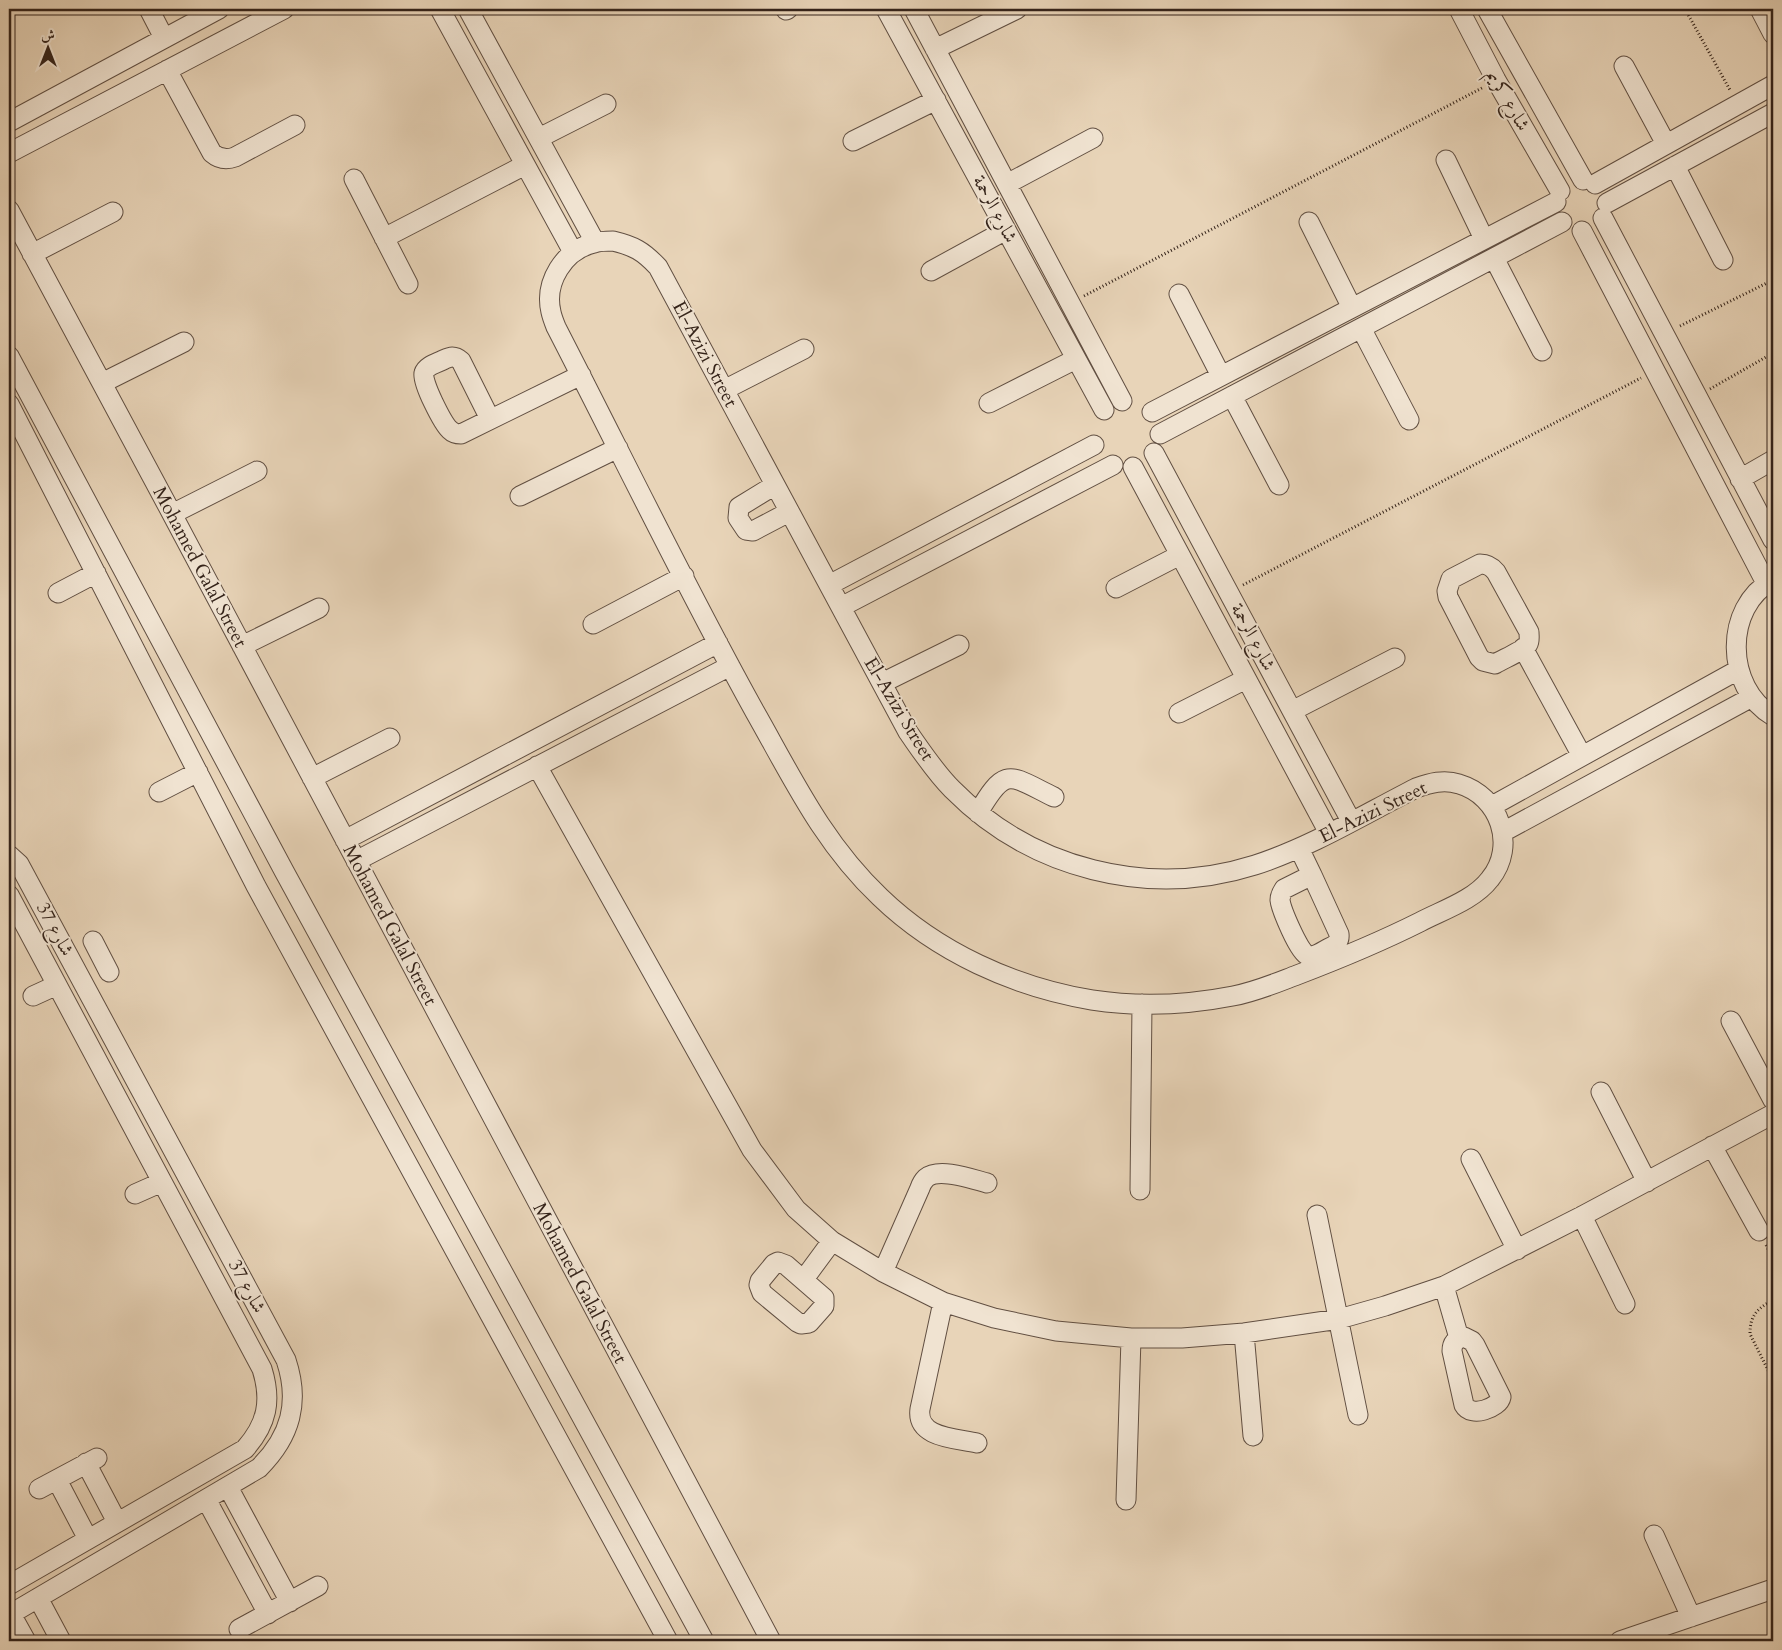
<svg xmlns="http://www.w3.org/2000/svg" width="1782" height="1650" font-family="Cardo,Amiri,serif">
<rect width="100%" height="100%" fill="#e8d4b8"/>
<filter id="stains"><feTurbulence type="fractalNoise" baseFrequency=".004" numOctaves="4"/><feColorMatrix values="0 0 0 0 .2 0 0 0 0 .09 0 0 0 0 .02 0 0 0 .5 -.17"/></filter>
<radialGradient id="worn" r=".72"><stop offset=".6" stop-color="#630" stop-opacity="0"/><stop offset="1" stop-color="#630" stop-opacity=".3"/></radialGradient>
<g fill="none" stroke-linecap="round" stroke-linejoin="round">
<g stroke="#614f42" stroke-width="21">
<path id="minor" d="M149,9L164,38
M440,9L573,252
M468,9L595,242
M886,9L1104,410
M914,9L1122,401
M1459,9L1496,80L1560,191
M1487,9L1583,180
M1760,9L1773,34
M786,10L788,9
M935,49L1017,9
M1624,66L1666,144
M167,70L212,153C219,159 227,160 235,157L295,125
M9,122L219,9
M539,138L606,104
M853,141L936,100
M9,153L284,9
M1446,160L1484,239
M1675,166L1723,260
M354,179L408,284
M1007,184L1093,138
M1595,184L1773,85
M1607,203L1773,113
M9,210L172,514L771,1641
M1603,218L1773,540
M1309,222L1352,308
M1582,231L1766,583
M384,238L525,165
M613,241C634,246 643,251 658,267L908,732C922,752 935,772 952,789C1031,869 1148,899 1255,865C1311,847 1363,815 1416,788C1430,783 1444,779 1459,784C1500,796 1517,846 1490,879C1474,900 1443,910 1420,922C1380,942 1339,959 1297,975C1276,983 1255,992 1233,996C1187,1005 1138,1007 1092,1000C1014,987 937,952 880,897C823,843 793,779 755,712C685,586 622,455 556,327C554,322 552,317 551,312C544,282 564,250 594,243C600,241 607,241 613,241Z
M32,254L113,212
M1494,258L1542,351
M931,271L1006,230
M1179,294L1221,376
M1361,328L1409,420
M9,356L284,871L704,1641
M102,383L184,342
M724,390L804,349
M1232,396L1279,485
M989,403L1076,359
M9,404L256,886L668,1641
M1152,412L1556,202
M490,419L461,361C454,355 450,357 443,360C437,363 426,366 424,373C421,381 443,424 450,430C453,433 456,434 461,434L581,375
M1160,434L1562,222
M1154,453L1351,821
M1133,467L1329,833
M1740,479L1773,460
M775,485L739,507L738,518L746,530L753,531L789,512
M520,496L618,448
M172,514L257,471
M1480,564C1488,564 1492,567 1496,572L1529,632C1529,636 1530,641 1528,644C1523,651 1503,659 1495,664L1483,661L1479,657L1448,597L1447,591L1451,579Z
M1773,580C1723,607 1725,688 1773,716
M829,585L1094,445
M1116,588L1180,555
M58,593L96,573
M841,607L1113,465
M593,624L684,576
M242,646L319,608
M1523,648L1582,756
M882,683L959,645
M1292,711L1395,658
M1179,713L1246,679
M537,766L752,1150L796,1209L832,1241L883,1272L943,1302L994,1318L1056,1331L1131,1338H1182L1244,1333L1339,1319L1385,1306L1444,1286L1582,1216L1773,1114
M312,778L390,738
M159,792L198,772
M1492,806L1738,670
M978,813C1006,765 1009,775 1054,797
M1503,832L1752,697
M345,840L718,643
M1299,848L1312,875L1284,889C1282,892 1280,895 1280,900C1281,909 1299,952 1307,955C1314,958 1323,951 1329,948C1336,945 1340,942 1339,934L1312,875
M9,855L19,864L286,1360C300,1402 291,1436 259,1468L9,1615
M356,861L730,666
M9,895L262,1369C272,1401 267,1424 245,1449L9,1585
M93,941L109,972
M33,996L57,985
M1731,1021L1773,1100
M1601,1092L1647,1182
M1712,1146L1759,1231
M1471,1159L1517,1250
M1140,1190L1142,1004
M135,1194L162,1182
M1317,1215L1358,1415
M1582,1216L1625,1304
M778,1262L786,1265L824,1298V1306L809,1323L801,1324L797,1322L762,1293L759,1285L760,1281L774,1264Z
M883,1272L920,1188C921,1185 924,1180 926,1178C939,1167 972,1179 987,1183
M804,1279L832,1241
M1444,1286L1459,1338
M943,1302L920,1409C916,1438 955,1438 977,1443
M1244,1333L1253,1436
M1464,1337L1472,1341L1475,1345L1501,1397C1499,1408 1471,1418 1464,1405L1452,1351C1452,1343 1456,1339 1464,1337Z
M86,1463L117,1522
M57,1480L88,1539
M228,1487L290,1602
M39,1489L97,1458
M206,1499L268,1614
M1126,1500L1131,1338
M1654,1535L1691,1617
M38,1598L61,1641
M11,1614L26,1641
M239,1629L318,1586
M1620,1641L1773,1589"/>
</g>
<path stroke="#34231a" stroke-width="3" stroke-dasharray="1 2.5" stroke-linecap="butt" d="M1685,9L1730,90
M1084,296L1482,88
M1680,326L1773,280
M1710,389L1773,353
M1243,585L1641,378
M1766,1245L1773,1258
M1773,1300C1757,1309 1750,1315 1750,1334L1773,1380"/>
<use href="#minor" stroke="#f0e3d1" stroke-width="19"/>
</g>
<g text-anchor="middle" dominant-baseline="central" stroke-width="4" stroke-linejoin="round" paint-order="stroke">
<g font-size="19" fill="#34231a" stroke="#f0e3d1">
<text transform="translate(1508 100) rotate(60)">شارع كريم</text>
<text transform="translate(995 209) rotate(62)">شارع الرحمة</text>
<text transform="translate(705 354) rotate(62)">El-Azizi Street</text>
<text transform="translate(200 567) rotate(62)">Mohamed Galal Street</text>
<text transform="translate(1253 637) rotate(62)">شارع الرحمة</text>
<text transform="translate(899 709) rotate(59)">El-Azizi Street</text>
<text transform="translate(1373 812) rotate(-26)">El-Azizi Street</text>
<text transform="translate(390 925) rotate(62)">Mohamed Galal Street</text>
<text transform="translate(55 929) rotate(62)">شارع 37</text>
<text transform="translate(580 1283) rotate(62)">Mohamed Galal Street</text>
<text transform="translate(247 1286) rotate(62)">شارع 37</text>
</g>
</g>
<rect width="1782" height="1650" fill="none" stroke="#e8d4b8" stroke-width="30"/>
<rect x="10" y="10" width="1762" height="1630" fill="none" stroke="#34231a" stroke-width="2.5"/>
<rect x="15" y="15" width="1752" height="1620" fill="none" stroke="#34231a"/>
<g transform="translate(48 48)" stroke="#f0e3d1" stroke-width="4" paint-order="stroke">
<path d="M0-4L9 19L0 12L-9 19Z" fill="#34231a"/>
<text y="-8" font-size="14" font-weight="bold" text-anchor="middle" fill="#34231a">ش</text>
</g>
<rect width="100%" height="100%" filter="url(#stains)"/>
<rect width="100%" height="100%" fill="url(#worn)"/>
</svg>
